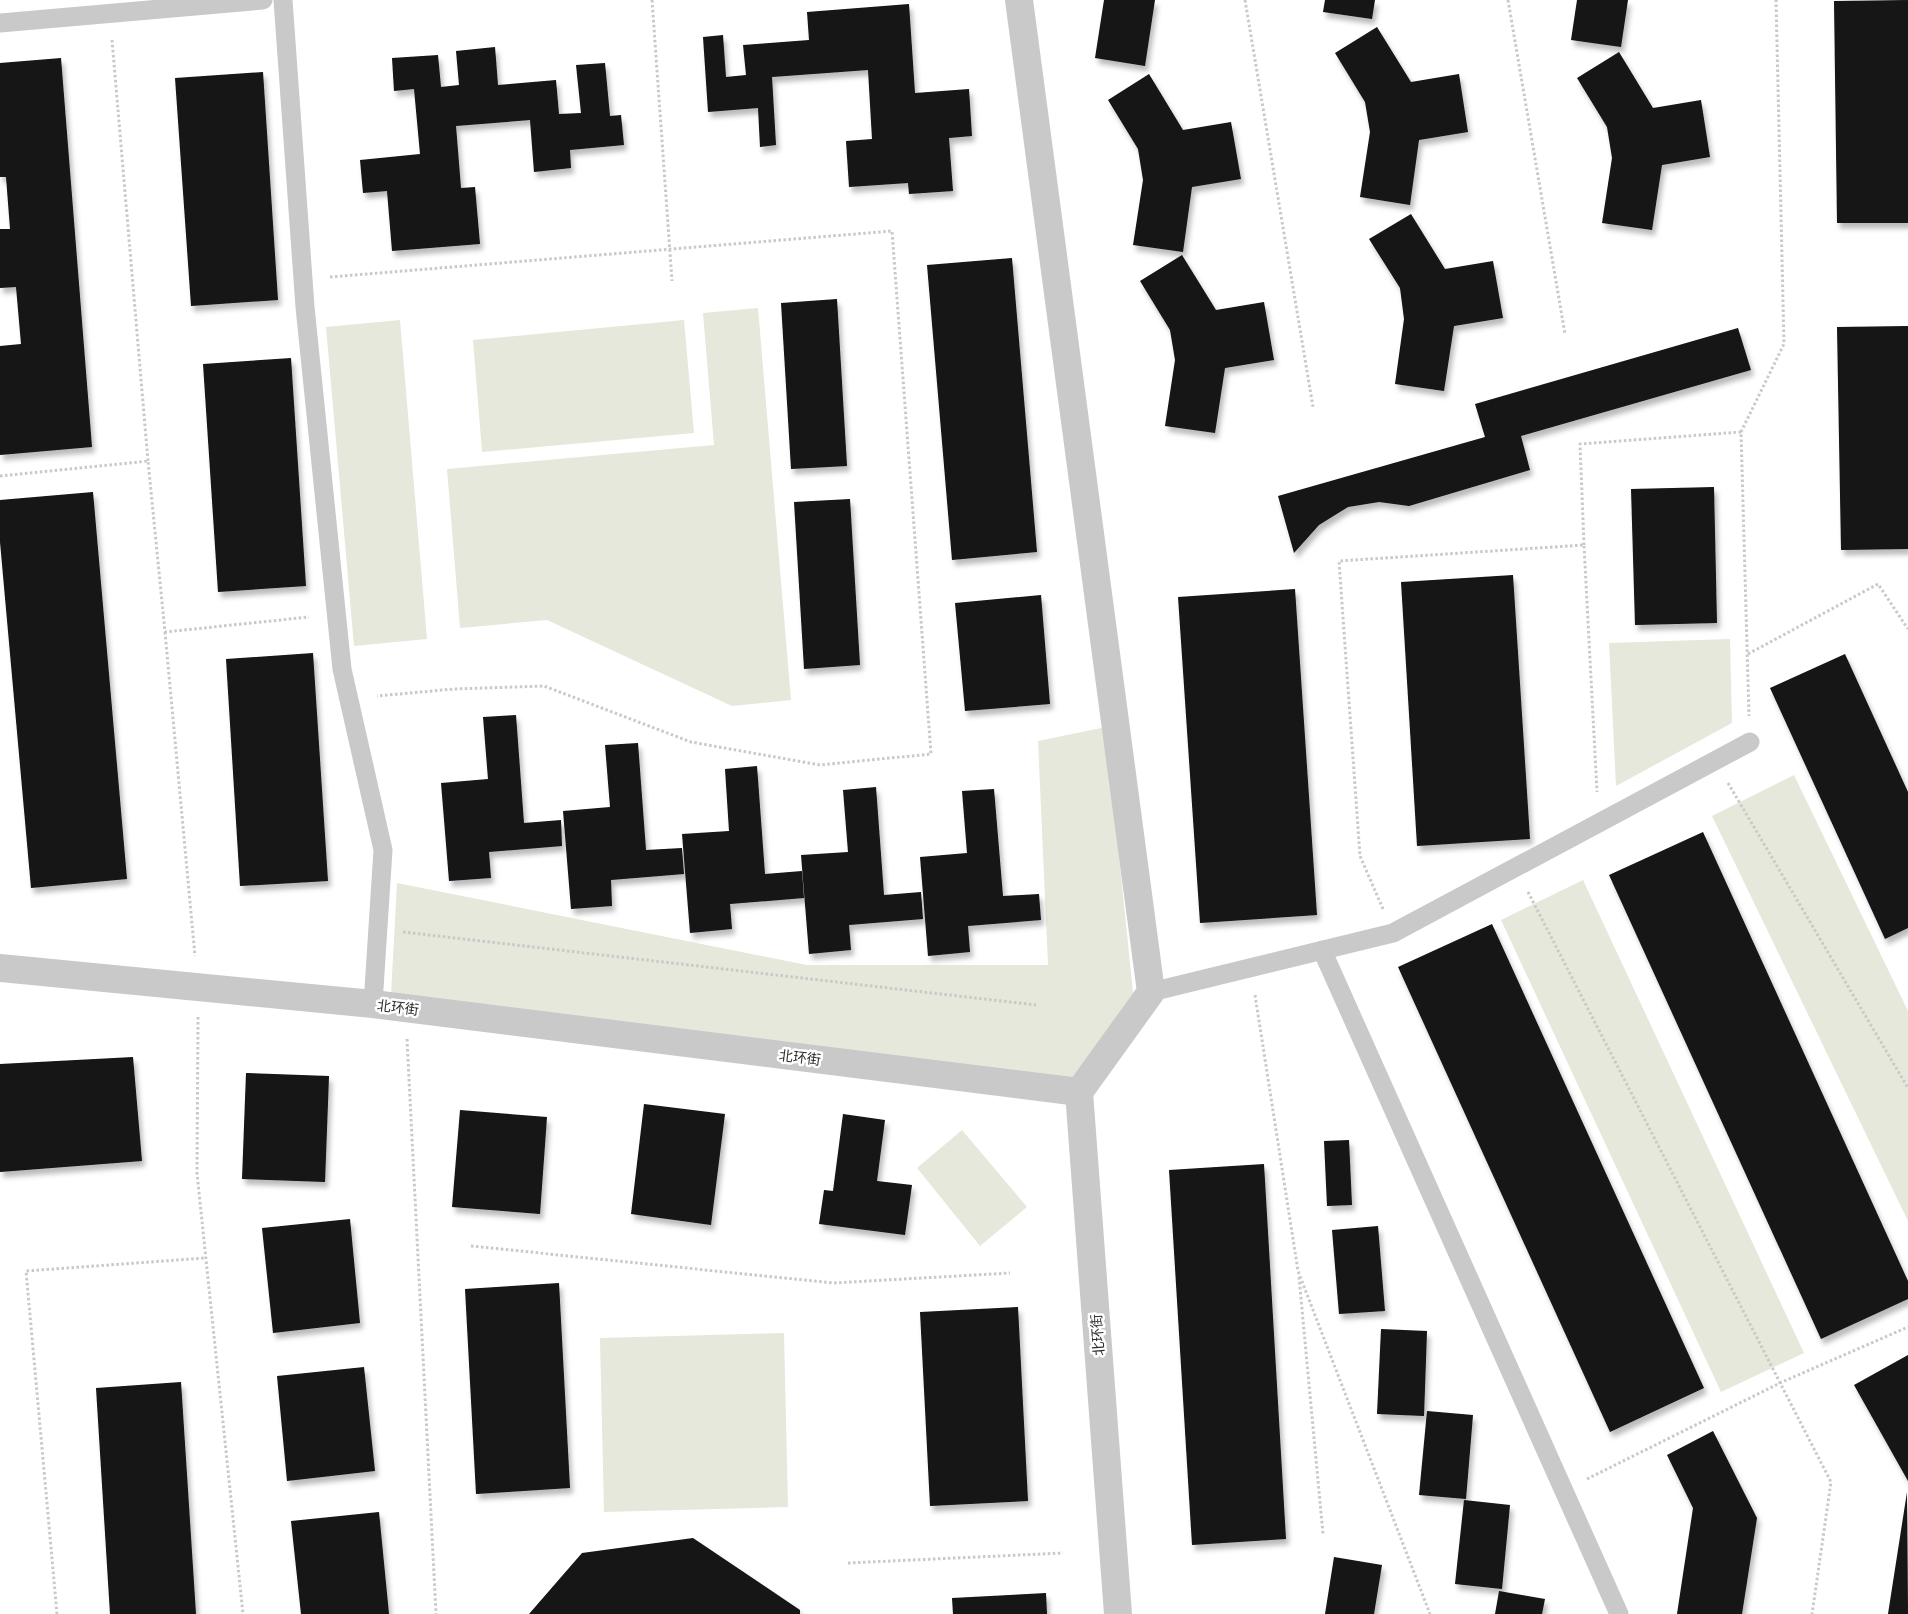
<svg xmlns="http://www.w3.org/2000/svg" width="1908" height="1614" font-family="'Noto Sans','Noto Sans SC',sans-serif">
<defs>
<filter id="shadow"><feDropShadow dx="3" dy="5.5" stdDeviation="2.5" flood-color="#0004"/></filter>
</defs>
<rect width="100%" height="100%" fill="#fff"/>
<path fill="#e6e8db" d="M758,308L791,700L732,706L547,620L460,628L447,469L714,445L703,313Z
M400,320L427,639L354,646L326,327Z
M684,320L694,433L482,452L473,340Z
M1730,639L1732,723L1616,786L1609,643Z
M1106,727L1133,993L1073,1078L391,995L397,883L807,965H1048L1038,741Z
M1794,775L1908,1011V1221L1712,816Z
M1583,880L1804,1353L1721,1392L1501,920Z
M962,1130L1027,1207L980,1246L917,1168Z
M784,1333L788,1507L604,1512L600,1338Z"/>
<path fill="#131313" filter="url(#shadow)" d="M1104,0H1155L1145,66L1095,58Z
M1325,0H1375L1372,19L1323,12Z
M1577,0H1628L1621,47L1571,40Z
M1908,0V223H1837L1834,1Z
M909,4L915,93L969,89L972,136L949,138L953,191L909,194L908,183L849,187L846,141L872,139L868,70L772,77L776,145L760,147L758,108L708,112L703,37L723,35L726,77L746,75L743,45L809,40L807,12Z
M1377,27L1411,82L1459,74L1468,132L1419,140L1410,205L1360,197L1370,132L1365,102L1335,53Z
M495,47L498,85L556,80L559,114L581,113L576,65L605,63L610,116L621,115L624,145L570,150L571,168L534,172L530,120L456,126L461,188L475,187L480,244L392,251L387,191L363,193L360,160L420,154L414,89L394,91L392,58L438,55L441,87L459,85L456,51Z
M1619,52L1653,108L1701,100L1710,157L1662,165L1652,230L1602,223L1612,158L1607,127L1577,78Z
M61,58L92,447L0,455V346L21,344L16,287L0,288V229H10L6,177H0V63Z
M263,72L278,300L191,306L175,78Z
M1149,74L1183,130L1231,122L1241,179L1192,187L1183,252L1133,245L1143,180L1138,149L1108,100Z
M1411,214L1445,269L1493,261L1503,318L1454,326L1444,391L1395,384L1404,319L1400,288L1369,239Z
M1182,255L1216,310L1264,302L1274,360L1225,368L1215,433L1165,426L1175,360L1170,330L1140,281Z
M1012,258L1037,552L952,560L927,265Z
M837,299L847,466L791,469L781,303Z
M1908,326V549L1841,550L1837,327Z
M1738,328L1751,370L1521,436L1530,470L1409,506L1379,502L1348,507L1319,525L1294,553L1278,496L1485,437L1475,404Z
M291,358L306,586L218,592L203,364Z
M1714,487L1717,623L1635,625L1631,489Z
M93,492L127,879L31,888L0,542V500Z
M850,499L860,665L804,669L794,502Z
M1513,575L1530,839L1417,846L1401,582Z
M1295,589L1317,915L1200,923L1178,597Z
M1041,595L1050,704L965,711L955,603Z
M313,653L328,881L240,886L226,659Z
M1845,654L1908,792V928L1885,939L1770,688Z
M516,715L524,823L561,820L562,846L489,852L491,878L449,881L441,783L488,779L483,717Z
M638,743L646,850L682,848L684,874L611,880L612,906L571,909L563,811L610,807L605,745Z
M757,766L765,874L802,871L804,898L730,904L732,929L690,933L682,834L729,831L725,769Z
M876,787L884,895L921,892L923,919L849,925L851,950L809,954L801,855L848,852L843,790Z
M994,789L1003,896L1039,894L1041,920L968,926L970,952L928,956L920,857L967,853L962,791Z
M1703,832L1908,1281V1299L1821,1339L1609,875Z
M1492,924L1704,1388L1610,1432L1398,967Z
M133,1057L142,1161L0,1172V1064Z
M246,1073L329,1076L325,1182L242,1179Z
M644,1104L725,1114L711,1225L631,1214Z
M460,1110L547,1117L540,1214L452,1207Z
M843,1114L885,1120L877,1181L912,1185L905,1235L819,1224L824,1190L833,1191Z
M1349,1140L1352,1205L1327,1206L1324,1141Z
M1264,1164L1286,1539L1192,1545L1169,1170Z
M350,1219L360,1323L273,1333L262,1228Z
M1378,1226L1385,1311L1339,1314L1332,1230Z
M559,1283L570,1488L476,1494L465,1289Z
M1018,1307L1028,1501L930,1506L920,1312Z
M1381,1329L1427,1331L1424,1416L1377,1414Z
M1908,1355V1481L1854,1385Z
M364,1367L375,1471L287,1481L277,1376Z
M181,1382L196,1614H110L96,1388Z
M1427,1411L1473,1415L1466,1499L1419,1495Z
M1713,1431L1757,1518L1742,1614H1677L1693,1508L1667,1455Z
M1907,1492L1908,1614H1888Z
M1464,1500L1510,1505L1502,1589L1455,1584Z
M379,1512L389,1614H301L291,1521Z
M693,1538L800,1610V1614H529L582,1553Z
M1334,1557L1382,1565L1374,1614H1325Z
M1499,1591L1545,1599L1542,1614H1495Z
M1046,1593L1047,1614H953L952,1598Z"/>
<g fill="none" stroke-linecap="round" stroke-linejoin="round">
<path stroke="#c9c9c9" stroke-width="3" stroke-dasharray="2.5 2.5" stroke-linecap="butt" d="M652,0L672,281
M1245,0L1313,407
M1508,0L1565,334
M112,40L148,461
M330,277L892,231L931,754L820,765L691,742L544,686L454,689L377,696
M1741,432L1784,344L1776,0
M0,476L148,461L165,632L309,617
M1584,545L1580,444L1741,432L1749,716
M165,632L195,956
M1748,654L1878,584L1908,629
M1728,783L1908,1088
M1528,892L1831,1482L1812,1614
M1383,909L1360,856L1339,561L1584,545L1597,792
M403,932L1036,1005
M1255,995L1298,1271L1430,1614
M198,1017L197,1173L243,1614
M407,1039L436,1614
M471,1246L833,1283L1010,1273
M1299,1277L1323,1534
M1587,1479L1780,1383L1908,1327
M848,1563L1063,1553
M57,1614L26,1271L205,1258"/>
<path stroke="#c9c9c9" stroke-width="19" d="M283,0L305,307L342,669L383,850L373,1004
M0,23L263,0
M1322,950L1619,1614
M1151,992L1393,933L1750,742"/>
<path stroke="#c9c9c9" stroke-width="28" d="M1019,0L1151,992L1079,1092
M0,968L373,1004L1079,1092L1118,1614"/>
</g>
<g text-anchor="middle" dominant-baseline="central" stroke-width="5" stroke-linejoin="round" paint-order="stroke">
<g font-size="14" fill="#2c2c2c" stroke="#fff">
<text transform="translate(398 1007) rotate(7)">北环街</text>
<text transform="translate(800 1057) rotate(7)">北环街</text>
<text transform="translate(1097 1335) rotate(-94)">北环街</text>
</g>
</g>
</svg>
